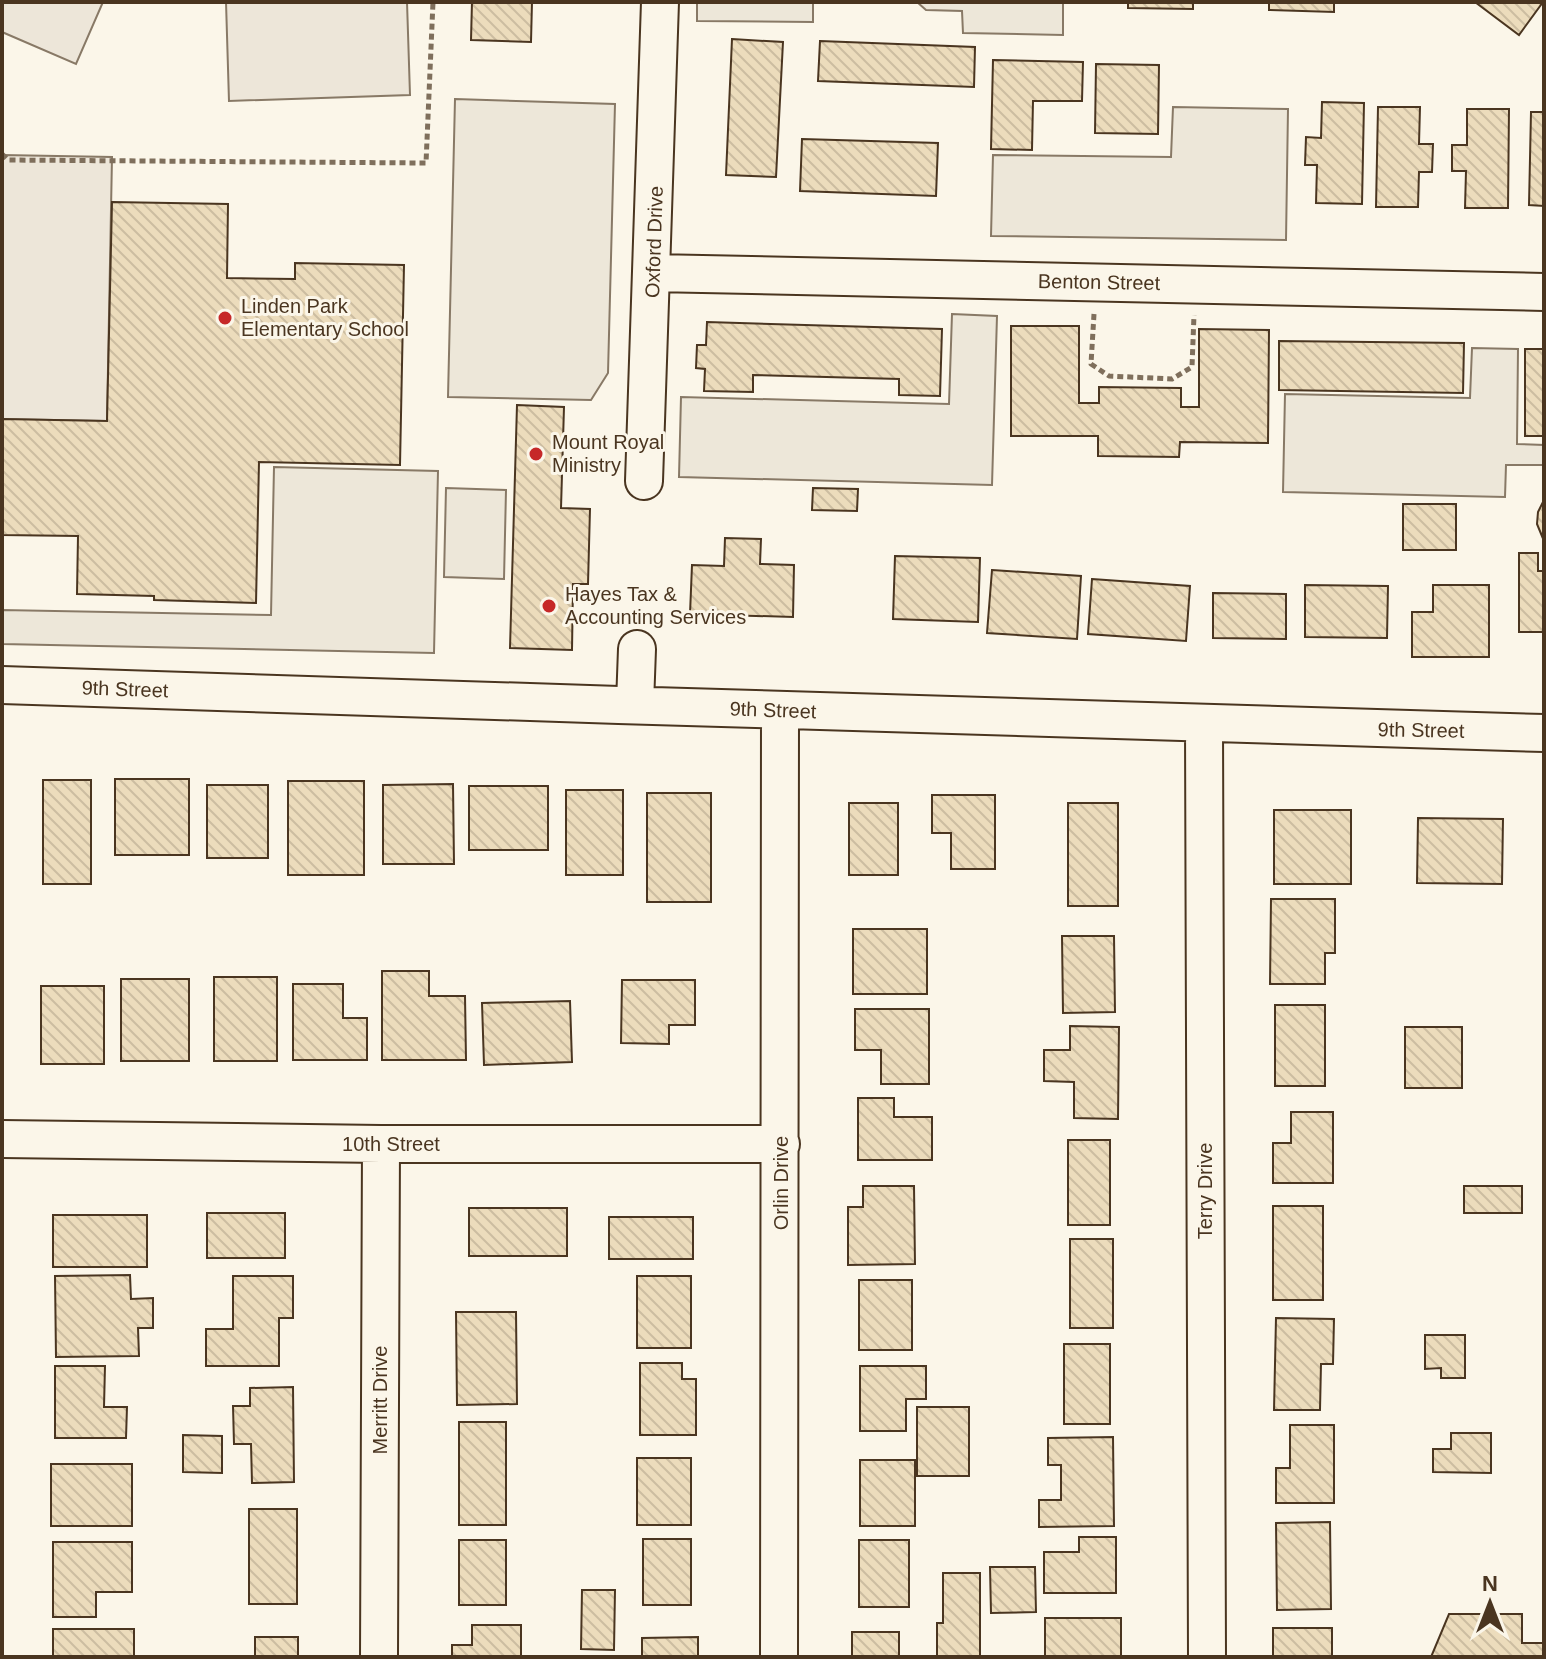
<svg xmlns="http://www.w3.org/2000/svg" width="1546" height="1659" font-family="Helvetica,sans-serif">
<defs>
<pattern id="building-back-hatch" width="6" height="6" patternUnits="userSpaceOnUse" patternTransform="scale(2)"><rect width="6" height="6" fill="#ecdcbc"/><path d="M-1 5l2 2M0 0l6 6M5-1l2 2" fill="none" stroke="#ccbda1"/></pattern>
</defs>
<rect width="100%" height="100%" fill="#fbf6e9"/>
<path fill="#ede6d9" stroke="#887966" stroke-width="2" d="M2,2H103L76,64L2,32Z
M226,2H407L410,95L229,101Z
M2,155L112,157L107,421L2,419Z"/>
<path fill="#ede7d9" stroke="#887966" stroke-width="2" d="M697,2H813V22L697,21Z
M917,2H1063V35L963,33L962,11L926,10Z
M455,99L615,104L608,373L591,400L448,397Z
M1173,107L1288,109L1286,240L991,236L993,155L1171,157Z
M952,314L997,316L992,485L679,477L681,397L949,404Z
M1472,348L1518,349L1517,444L1544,445V465H1506L1505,497L1283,492L1285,394L1470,398Z
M274,467L438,471L434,653L2,644V610L271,615Z
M446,488L506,490L504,579L444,577Z"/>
<path fill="url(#building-back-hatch)" stroke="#4a3520" stroke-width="2" d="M472,2H532L531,42L471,40Z
M1128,2H1193V9L1128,8Z
M1269,2H1334V12L1269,10Z
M1475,2H1543L1519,35Z
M732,39L783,42L776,177L726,175Z
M820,41L975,47L974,87L818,81Z
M993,60L1083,62L1082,101H1033L1032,150L991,149Z
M1096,64L1159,65L1158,134L1095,133Z
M1322,102L1364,103L1362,204L1316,203L1317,165H1305L1306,137L1321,138Z
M1378,107H1420L1419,144H1433L1432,172H1419L1418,207H1376Z
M1467,109H1509L1508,208H1465L1466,171H1452V145H1467Z
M1531,112H1544V206L1529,205Z
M802,139L938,143L936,196L800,191Z
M112,202L228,204L227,278L295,279V263L404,265L400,465L259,462L256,603L154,600V596L77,594L78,536L2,535V419L107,421Z
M707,322L942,329L940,396L899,395V379L753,375V392L704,391L705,369L696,368L697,345H706Z
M1011,326H1079V403H1099V387L1181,388V407H1199V329L1269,330L1268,443L1180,442L1179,457L1098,456V436H1011Z
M1279,341L1464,343L1463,393L1279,390Z
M1525,349H1544V436H1525Z
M517,405L564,407L561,508L590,509L588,584H573L572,650L510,648Z
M813,488L858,489L857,511L812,510Z
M1544,500V541L1537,524L1538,512Z
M1403,504H1456V550H1403Z
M725,538L761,539L760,564L794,565L793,617L690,614L692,565L724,566Z
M1519,553H1538V571H1544V632H1519Z
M895,556L980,558L978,622L893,619Z
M992,570L1081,576L1077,639L987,633Z
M1092,579L1190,586L1186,641L1088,634Z
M1305,585L1388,586L1387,638L1305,637Z
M1433,585H1489V657H1412V612H1433Z
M1213,593L1286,594V639L1213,638Z
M115,779H189V855H115Z
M43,780H91V884H43Z
M288,781H364V875H288Z
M453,784L454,864H383V785Z
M207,785H268V858H207Z
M469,786H548V850H469Z
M566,790H623V875H566Z
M647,793H711V902H647Z
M932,795H995V869H951V833H932Z
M849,803H898V875H849Z
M1068,803H1118V906H1068Z
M1274,810H1351V884H1274Z
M1418,818L1503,819L1502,884L1417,883Z
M1271,899H1335V953H1325V984H1270Z
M853,929H927V994H853Z
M1062,936H1114L1115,1012L1063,1013Z
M382,971H429V996H465L466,1060H382Z
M214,977H277V1061H214Z
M121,979H189V1061H121Z
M622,980H695V1025H669V1044L621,1043Z
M293,984H343V1018H367V1060H293Z
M41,986H104V1064H41Z
M570,1001L572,1062L484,1065L482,1003Z
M1275,1005H1325V1086H1275Z
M855,1009H929V1084H881V1050H855Z
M1070,1026L1119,1027L1118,1119L1074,1118V1082L1044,1081V1050H1070Z
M1405,1027H1462V1088H1405Z
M858,1098H894V1117H932V1160H858Z
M1291,1112H1333V1183H1273V1143H1291Z
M1068,1140H1110V1225H1068Z
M863,1186H914L915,1264L848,1265V1207H863Z
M1464,1186H1522V1213H1464Z
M1273,1206H1323V1300H1273Z
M469,1208H567V1256H469Z
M207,1213H285V1258H207Z
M53,1215H147V1267H53Z
M609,1217H693V1259H609Z
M1070,1239H1113V1328H1070Z
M130,1275L131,1299L153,1298V1328H138L139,1356L56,1357L55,1276Z
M233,1276H293V1318H279V1366H206V1329H233Z
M637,1276H691V1348H637Z
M859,1280H912V1350H859Z
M456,1312H516L517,1404L457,1405Z
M1276,1318L1334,1319L1333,1364H1321L1320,1410H1274Z
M1425,1335H1465V1378H1441V1368L1425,1369Z
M1064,1344H1110V1424H1064Z
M640,1363H682V1379H696V1435H640Z
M55,1366H105L104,1407H127L126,1438H55Z
M860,1366H926V1399H906V1431H860Z
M293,1387L294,1482L252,1483L251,1444H234L233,1406H250V1388Z
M917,1407H969V1476H917Z
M459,1422H506V1525H459Z
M1290,1425H1334V1503H1276V1468H1290Z
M1451,1433H1491V1473L1433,1472V1449H1451Z
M183,1435L222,1436V1473L183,1472Z
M1113,1437L1114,1526L1039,1527V1500H1061V1465H1048V1438Z
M637,1458H691V1525H637Z
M860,1460H915V1526H860Z
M51,1464H132V1526H51Z
M249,1509H297V1604H249Z
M1330,1522L1331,1609L1277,1610L1276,1523Z
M1079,1537H1116V1593H1044V1552H1079Z
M643,1539H691V1605H643Z
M459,1540H506V1605H459Z
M859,1540H909V1607H859Z
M53,1542H132V1592H96V1617H53Z
M990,1567H1035L1036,1612L991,1613Z
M943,1573H980V1657H937V1623H943Z
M582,1590H615L614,1650L581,1649Z
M1449,1614H1522V1643H1544V1657H1431Z
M1045,1618H1121V1657H1045Z
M472,1625H521V1657H452V1645H472Z
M1273,1628H1332V1657H1273Z
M53,1629H134V1657H53Z
M852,1632H899V1657H852Z
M255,1637H298V1657H255Z
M698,1637V1657H642V1638Z"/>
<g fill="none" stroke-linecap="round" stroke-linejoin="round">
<g stroke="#4a3520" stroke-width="40">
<path id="minor" d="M653,273L1544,292
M644,481L660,2
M2,685C516,700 1030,721 1544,733
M635,704L637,649
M1204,725L1207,1657
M2,1139L381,1144H781
M379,1657L381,1144
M779,1657L780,710"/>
</g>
<path stroke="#7f6f5c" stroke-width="5" stroke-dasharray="6 4" stroke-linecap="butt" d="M2,154L8,160L426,163L433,2
M1094,314L1091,364L1109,376L1172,379L1192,367L1194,315"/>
<use href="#minor" stroke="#fbf6e9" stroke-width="36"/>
</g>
<g fill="#c62828" stroke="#fbf6e9" stroke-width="3">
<circle cx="225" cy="318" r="8"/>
<circle cx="536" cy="454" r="8"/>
<circle cx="549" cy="606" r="8"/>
</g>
<g text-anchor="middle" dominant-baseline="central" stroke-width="6" stroke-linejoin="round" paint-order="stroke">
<g font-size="20" fill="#4a3520" stroke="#fbf6e9">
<text transform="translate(654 242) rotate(-88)">Oxford Drive</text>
<text transform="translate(1099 282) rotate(1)">Benton Street</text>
<text transform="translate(125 689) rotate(2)">9th Street</text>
<text transform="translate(773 710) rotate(2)">9th Street</text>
<text transform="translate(1421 730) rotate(1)">9th Street</text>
<text x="391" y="1144">10th Street</text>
<text transform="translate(781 1183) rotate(-90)">Orlin Drive</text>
<text transform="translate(1205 1191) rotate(-90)">Terry Drive</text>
<text transform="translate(380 1400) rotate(-90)">Merritt Drive</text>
</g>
<g font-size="20" fill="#4a3520" stroke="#fbf6e9" text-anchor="start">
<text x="241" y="306">Linden Park<tspan x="241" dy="23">Elementary School</tspan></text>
<text x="552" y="442">Mount Royal<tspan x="552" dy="23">Ministry</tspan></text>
<text x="565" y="594">Hayes Tax &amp;<tspan x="565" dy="23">Accounting Services</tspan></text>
</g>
</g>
<rect width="1546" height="1659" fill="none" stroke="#4a3520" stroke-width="8"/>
<g transform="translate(1490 1603)" stroke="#fbf6e9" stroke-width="6" paint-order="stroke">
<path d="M0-6L14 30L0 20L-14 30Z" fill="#4a3520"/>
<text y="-12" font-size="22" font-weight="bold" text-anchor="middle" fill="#4a3520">N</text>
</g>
</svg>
